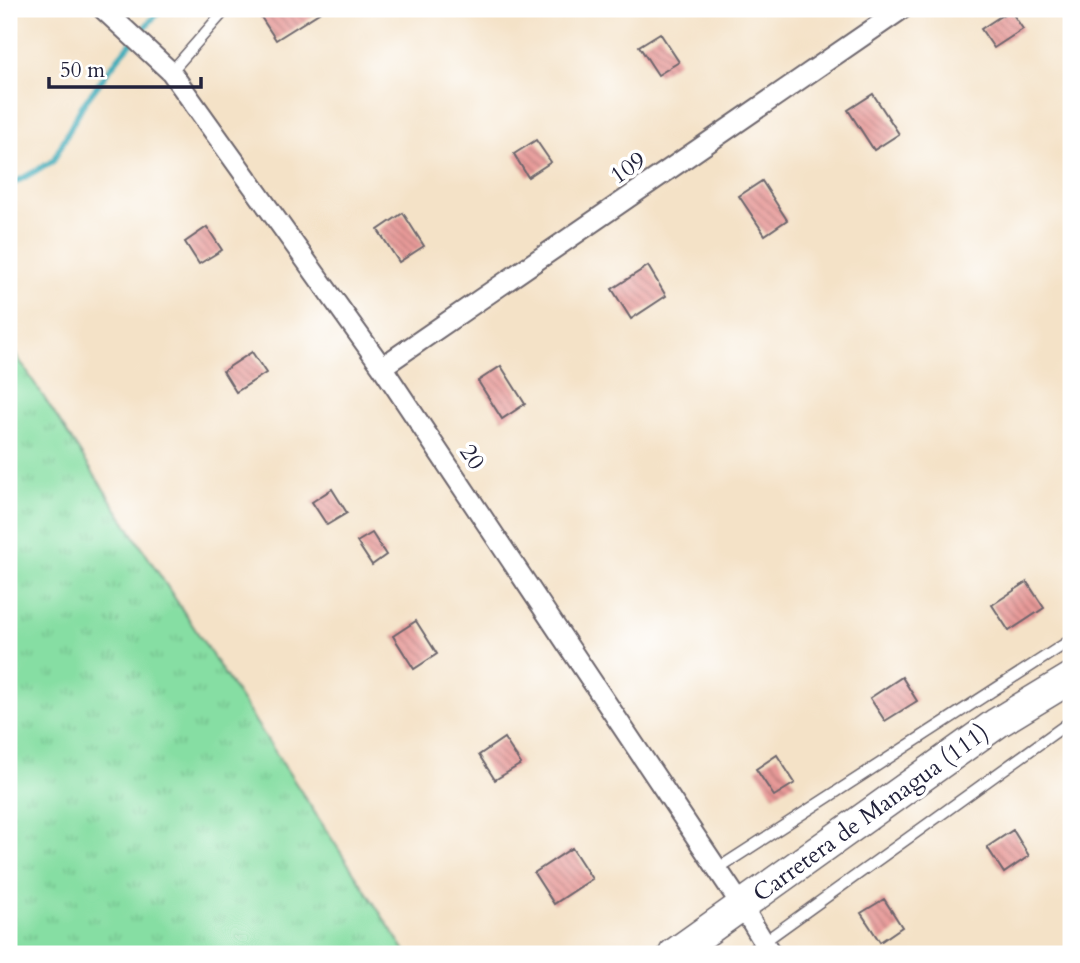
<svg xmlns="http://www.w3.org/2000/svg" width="1080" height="963" font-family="Cardo,serif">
<defs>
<pattern id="grass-tufts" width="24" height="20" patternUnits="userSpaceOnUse" patternTransform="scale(1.75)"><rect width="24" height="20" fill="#86dea3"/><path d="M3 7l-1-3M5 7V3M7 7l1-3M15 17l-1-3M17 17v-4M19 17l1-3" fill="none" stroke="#73be8d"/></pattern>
<pattern id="building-back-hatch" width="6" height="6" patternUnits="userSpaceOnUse" patternTransform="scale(1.75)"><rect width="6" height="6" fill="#e79a98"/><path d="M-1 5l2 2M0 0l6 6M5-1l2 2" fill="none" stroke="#bb7d7d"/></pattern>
</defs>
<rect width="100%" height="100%" fill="#fff"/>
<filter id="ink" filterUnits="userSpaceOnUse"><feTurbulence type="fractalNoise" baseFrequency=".0143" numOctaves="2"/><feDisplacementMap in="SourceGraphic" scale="14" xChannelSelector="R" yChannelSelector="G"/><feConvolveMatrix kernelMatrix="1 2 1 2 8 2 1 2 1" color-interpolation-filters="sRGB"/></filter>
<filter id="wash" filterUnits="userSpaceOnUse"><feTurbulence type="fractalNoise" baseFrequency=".00686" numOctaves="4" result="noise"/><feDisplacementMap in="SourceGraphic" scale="28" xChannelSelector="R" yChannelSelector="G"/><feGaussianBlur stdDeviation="1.57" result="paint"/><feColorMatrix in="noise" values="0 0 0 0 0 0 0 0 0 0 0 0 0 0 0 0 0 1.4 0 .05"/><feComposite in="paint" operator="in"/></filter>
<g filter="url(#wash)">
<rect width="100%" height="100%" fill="#f4e2c7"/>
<path fill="url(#grass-tufts)" stroke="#54806f" stroke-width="2" d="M9,344L407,954H9Z"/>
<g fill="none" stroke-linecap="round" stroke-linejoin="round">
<path stroke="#3aaab7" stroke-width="6" d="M9,186L53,161L82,106L119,57L161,9"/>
</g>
<g id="blocks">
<path fill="url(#building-back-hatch)" d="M274,9H320L322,11L276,40L261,17Z
M1010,10L1023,29L994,48L981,29Z
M9,24L16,32L9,40Z
M660,33L679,62L658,75L639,46Z
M873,94L899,134L874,150L848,110Z
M536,140L551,162L528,177L514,154Z
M762,181L787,220L765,235L739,196Z
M403,213L424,246L399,262L378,230Z
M207,227L222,250L199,264L185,242Z
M648,266L666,296L631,319L612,289Z
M252,352L266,373L236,392L223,371Z
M501,366L525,404L502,419L478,381Z
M332,489L347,513L327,525L312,502Z
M372,533L386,555L372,565L357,542Z
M1027,582L1044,608L1009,631L992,605Z
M416,621L437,654L414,669L393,636Z
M902,677L917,701L885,721L870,698Z
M504,738L521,764L495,780L479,755Z
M777,755L795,783L774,796L756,769Z
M1013,830L1029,856L1004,873L987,847Z
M572,848L592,879L554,904L534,873Z
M884,899L902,927L880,942L861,913Z"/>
</g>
</g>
<g filter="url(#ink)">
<use href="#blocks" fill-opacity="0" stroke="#6c656c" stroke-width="2"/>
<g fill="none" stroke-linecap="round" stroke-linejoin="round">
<g stroke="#6c656c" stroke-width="13">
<path id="lane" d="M171,72L226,9
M717,869L1071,640
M747,954L1071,721"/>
</g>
<g stroke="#6c656c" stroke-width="23">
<path id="street" d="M103,9L171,72L382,367L742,906L771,954
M382,367L902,9"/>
</g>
<g stroke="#6c656c" stroke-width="33">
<path id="primary" d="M674,954L997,723L1071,678"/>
</g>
<use href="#lane" stroke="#fff" stroke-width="10"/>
<use href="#street" stroke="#fff" stroke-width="19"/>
<use href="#primary" stroke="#fff" stroke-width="30"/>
</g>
</g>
<g text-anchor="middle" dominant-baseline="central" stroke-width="7" stroke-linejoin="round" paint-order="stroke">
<g font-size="24" fill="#22223b" stroke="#fff">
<text transform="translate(628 168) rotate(-35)">109</text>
<text transform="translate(472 457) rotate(56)">20</text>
<text transform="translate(871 813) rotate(-36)">Carretera de Managua (111)</text>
</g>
</g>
<rect width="1080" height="963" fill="none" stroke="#fff" stroke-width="35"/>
<path d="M49 77v10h152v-10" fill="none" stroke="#22223b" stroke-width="3.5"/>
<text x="60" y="77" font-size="21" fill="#22223b" stroke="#ffffff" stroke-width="5" paint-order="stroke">50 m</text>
</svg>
